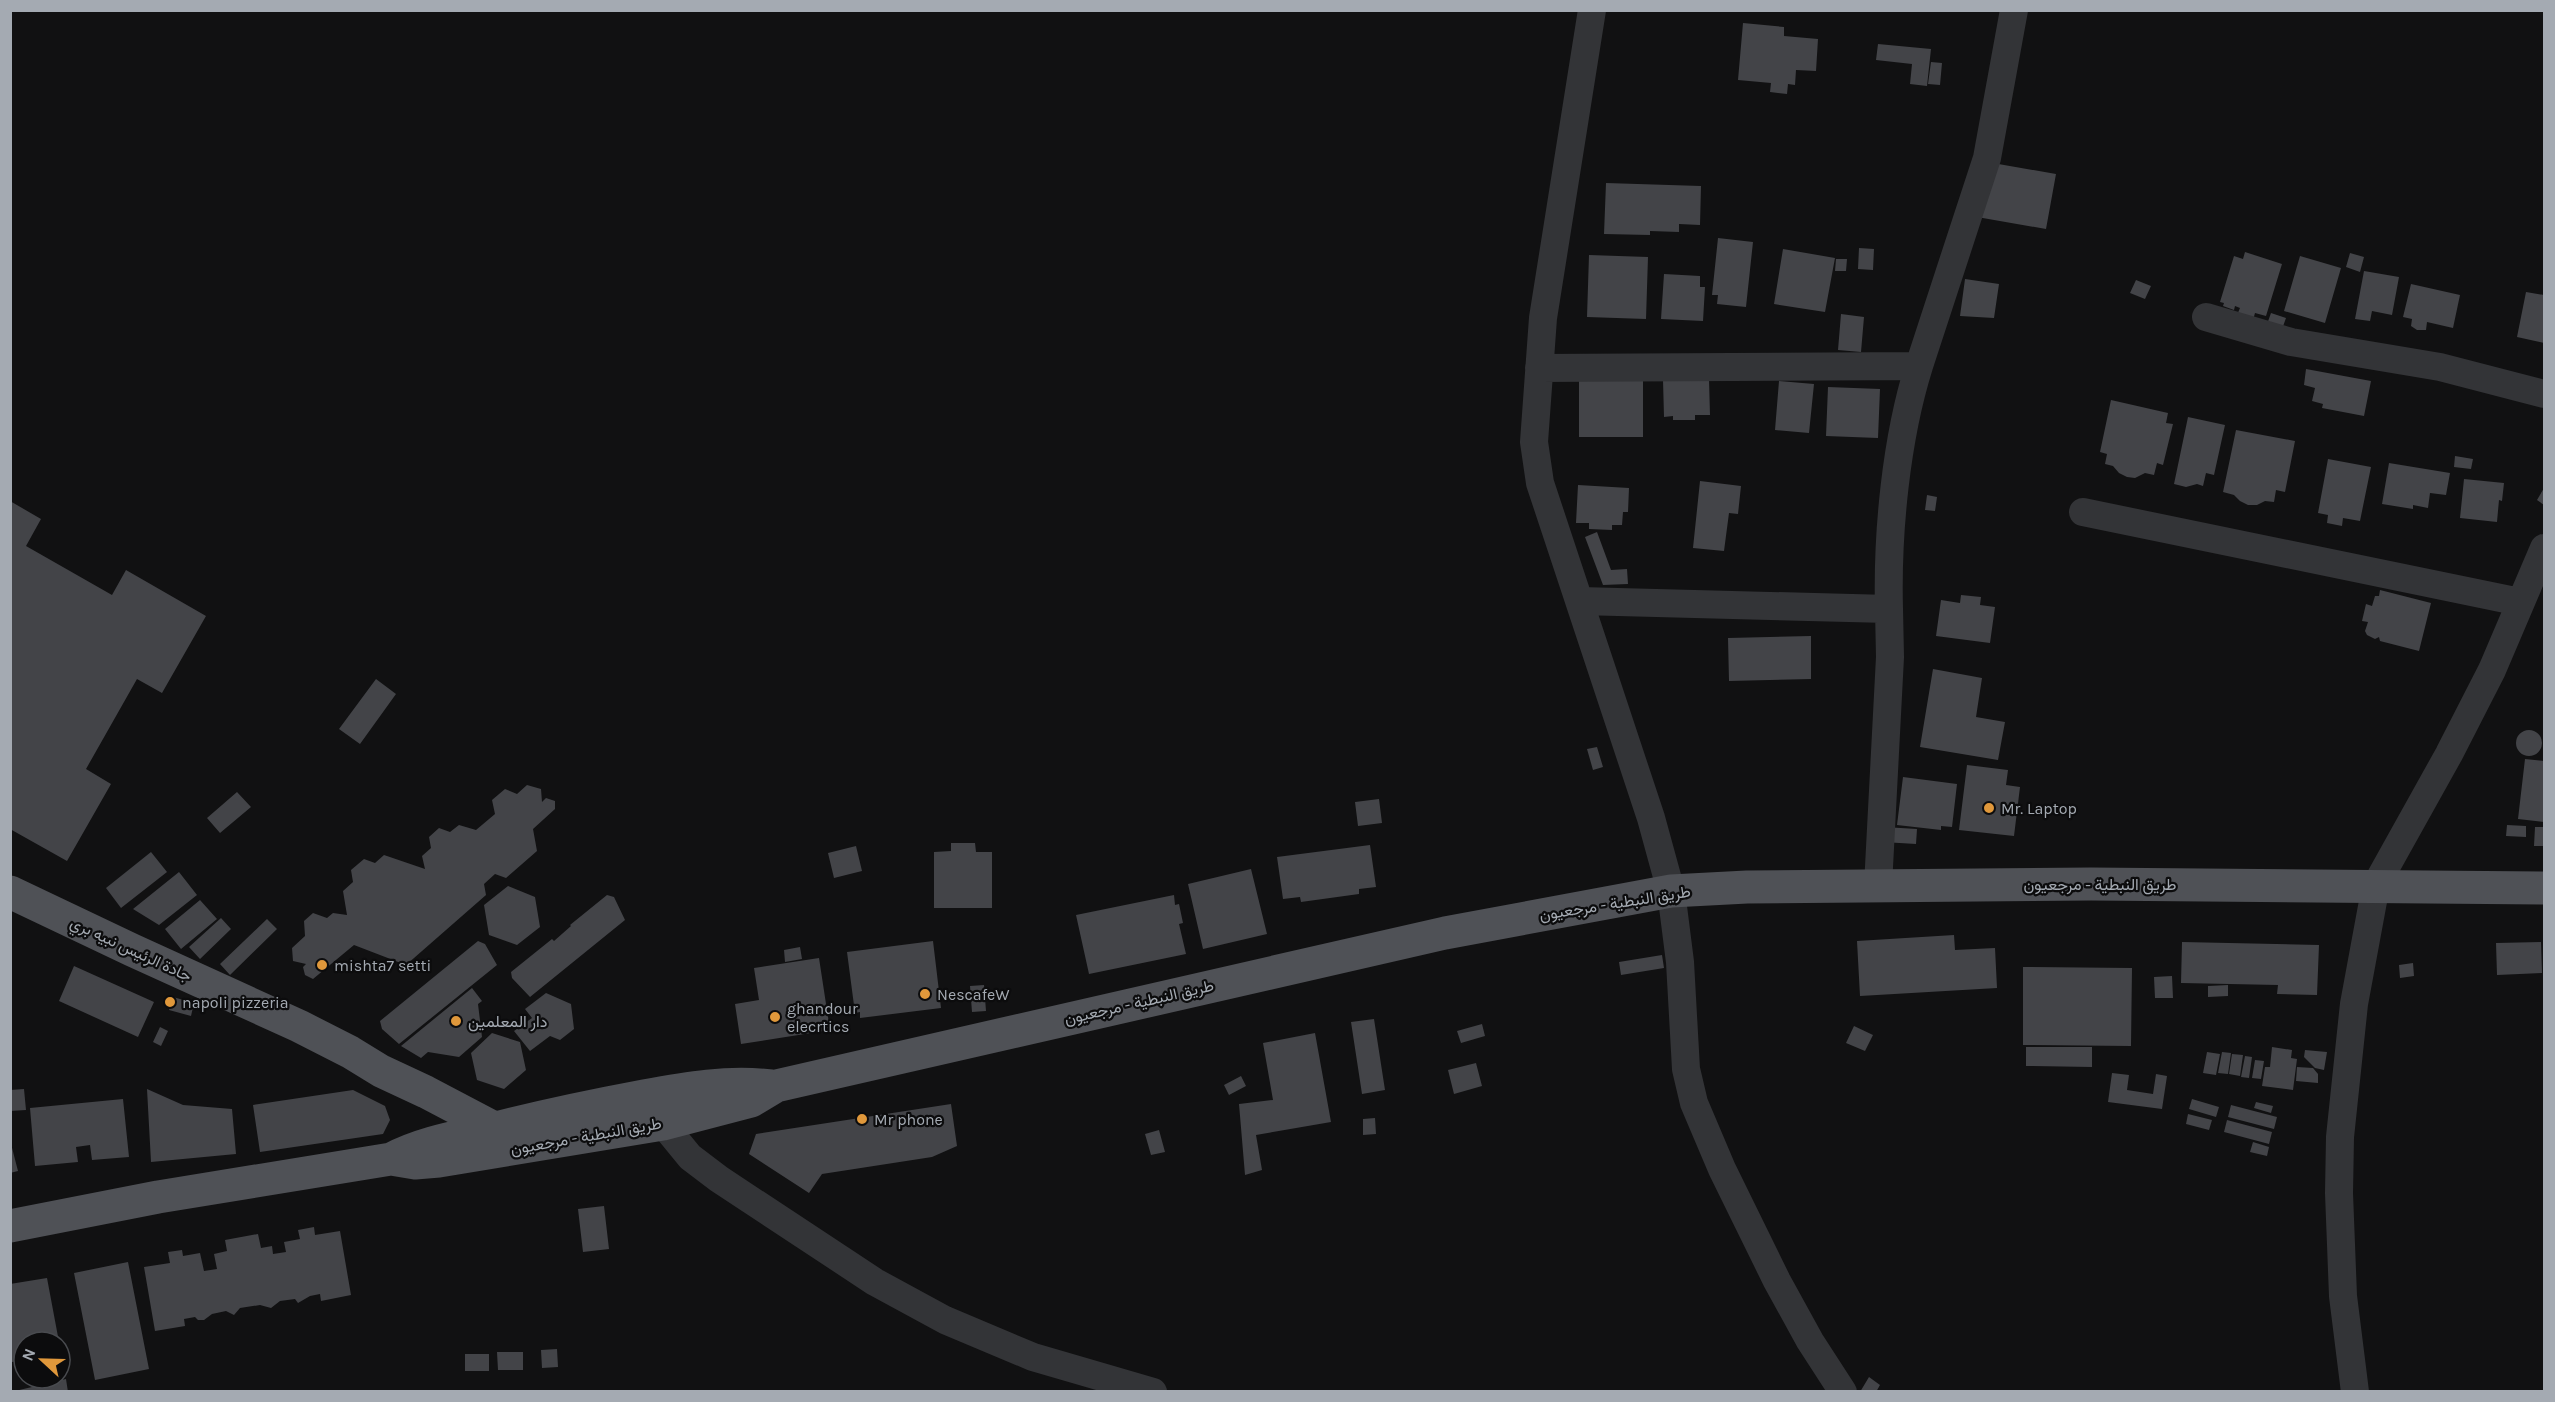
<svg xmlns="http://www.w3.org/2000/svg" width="2555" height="1402" font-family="Karla,Vazirmatn,sans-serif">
<rect width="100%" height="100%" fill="#111112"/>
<path fill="#434448" d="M1743,23L1784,27V36L1818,39L1816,71L1796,70L1795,85L1788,84L1787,94L1770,92L1771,83L1738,80Z
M1878,44L1931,49L1927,86L1910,84L1912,64L1876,60Z
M1931,62L1942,63L1940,85L1928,84Z
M1987,162L2056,174L2046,229L1977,217Z
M1606,183L1701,186L1700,225L1679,224V232L1650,231V235L1604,234Z
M1718,238L1753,242L1746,307L1717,304L1718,295H1712Z
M1859,248L1874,249L1873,270L1858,269Z
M1783,249L1835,258L1825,312L1774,304Z
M2245,252L2282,264L2266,316L2255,313L2253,320L2237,315L2240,308L2235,306L2234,310L2223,306L2224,303L2220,302L2234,256L2243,259Z
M2350,253L2364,257L2360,272L2346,267Z
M1589,255L1648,257L1646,319L1587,317Z
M2300,256L2341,268L2325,323L2284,311Z
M1836,259H1847L1846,271H1835Z
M2364,271L2399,277L2392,315L2372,311L2370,321L2355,319Z
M1664,274L1700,276V287H1705L1703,321L1661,319Z
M1965,279L1999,284L1994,318L1960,316Z
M2136,280L2151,286L2145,299L2130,293Z
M2411,284L2460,295L2453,328L2427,322L2426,330H2417L2411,326L2412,319L2403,317Z
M2526,292L2544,295V343L2517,337Z
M2271,313L2286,318L2281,332L2266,327Z
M1841,314L1864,317L1861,352L1838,350Z
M2306,369L2371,381L2364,416L2322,408L2323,404L2312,401L2315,388L2304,385Z
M1579,377H1643V437H1579Z
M1709,379L1710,415H1695V420H1673V416L1664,417L1663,380Z
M1779,381L1814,384L1809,433L1775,430Z
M1828,387L1880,389L1878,438L1826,436Z
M2111,400L2168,413L2166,423L2173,424L2163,465L2157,463L2154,475L2145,473L2135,478L2127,477L2119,473L2113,466L2105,464L2107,454L2100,452Z
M2188,417L2225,425L2214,475L2206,473L2203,486L2197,484L2186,487L2174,484Z
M2236,430L2295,441L2285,492L2276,490L2274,502L2265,501L2257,505H2248L2240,501L2234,495L2223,492Z
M2455,456L2473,459L2471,469L2454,467Z
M2328,459L2371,467L2360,521L2343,518L2342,526L2327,523L2328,515L2318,513Z
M2389,463L2450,473L2446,495L2430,493L2428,508L2413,505V509L2382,504Z
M2464,479L2504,483L2502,501L2499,500L2497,522L2460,518Z
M1700,481L1741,486L1738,514L1729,513L1724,551L1693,548Z
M1578,485L1629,488L1628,512H1623L1622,525H1612V530L1589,529V523H1576Z
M2544,488V505L2537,500Z
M1927,495L1937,497L1935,511L1925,510Z
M10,501L41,519L26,546L112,595L126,570L206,616L162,693L137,679L86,769L111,784L67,861L10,829Z
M1597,532L1611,570L1627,569L1628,584L1603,585L1585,537Z
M2380,590L2431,603L2419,651L2380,641L2379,637L2375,639L2367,635L2365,631L2368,622L2362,621L2366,604L2372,606L2375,596H2379Z
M1961,595L1981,597L1980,605L1995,607L1990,643L1936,636L1941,600L1960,603Z
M1811,636V679L1729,681L1728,638Z
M1933,669L1982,678L1976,717L2005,722L1998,760L1920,747Z
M376,679L396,694L360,744L339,729Z
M2516 743a13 13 0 1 1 26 0a13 13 0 1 1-26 0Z
M1597,747L1603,767L1593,770L1587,749Z
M2525,759L2544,761V822L2518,819Z
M1967,765L2008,770L2006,785L2020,787L2014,836L1959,830Z
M1903,777L1957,784L1952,827L1941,826V830L1897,825Z
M527,785L541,789L542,802L546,798L555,801V809L533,829L537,851L506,878L495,874L484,884L486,895L406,965L354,945L313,979L305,975L303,967L306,964L293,961L292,948L305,936L304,921L313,913L327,918L333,913L347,915L343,891L353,882L351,870L364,859L375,863L384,855L425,869L422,856L431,848L429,837L439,828L450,832L459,825L476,830L495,814L492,800L505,789L517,794Z
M237,792L251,807L220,833L207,818Z
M1379,799L1382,823L1358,826L1355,802Z
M2507,825L2526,826V837L2506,836Z
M1884,827L1917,829L1916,844L1883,842Z
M2535,827H2544V846H2534Z
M951,843H975L976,852H992V908H934V852L951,851Z
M1370,845L1376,887L1359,889V894L1301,902L1300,897L1283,899L1277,857Z
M856,846L862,871L834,878L828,853Z
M151,852L167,872L121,908L106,888Z
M1251,869L1267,934L1203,949L1188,884Z
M179,872L197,895L159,925L133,909Z
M508,886L535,897L540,927L517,945L489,935L484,905Z
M607,895L614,897L625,920L530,997L512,978L511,972L552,939L554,941L571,926L570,925Z
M1174,895L1175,905L1179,904L1183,923L1179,924L1186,954L1089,974L1076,915Z
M200,900L217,919L181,949L165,929Z
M221,918L231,929L200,959L189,947Z
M267,919L277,929L230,975L220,964Z
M1954,935L1955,950L1995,948L1997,988L1860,996L1857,941Z
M478,941L485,944L497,965L399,1044L382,1029L380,1021Z
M933,941L941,1008L860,1018V1012L855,1013L847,952Z
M2182,942L2319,945L2317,995L2277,994L2278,985L2181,983Z
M2541,942L2542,973L2497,975L2496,943Z
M800,947L802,959L785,962L784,950Z
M1662,955L1664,968L1621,975L1619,962Z
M819,958L830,1030L741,1044L735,1004L759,1000L754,968Z
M2413,963L2414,976L2400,978L2399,965Z
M74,966L154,1002L138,1037L59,1001Z
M2023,967L2132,968L2131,1046L2023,1045Z
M2172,976L2173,998H2155L2154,977Z
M984,985L986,1011L972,1012L970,986Z
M2228,985V996L2208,997V986Z
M472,988L482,1001L478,1004L482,1037L459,1057L428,1052L421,1058L401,1046Z
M546,993L571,1004L574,1029L560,1040L550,1036L530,1051L514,1031L532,1018L525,1009Z
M173,997L194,1003L191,1016L169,1010Z
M1374,1019L1385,1090L1362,1094L1351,1022Z
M1482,1024L1485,1036L1461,1043L1457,1031Z
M1854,1026L1873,1035L1865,1051L1846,1043Z
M160,1027L168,1031L161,1046L153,1042Z
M492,1033L520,1042L526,1070L504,1089L477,1080L471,1053Z
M1315,1033L1331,1122L1256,1135L1262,1170L1245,1175L1239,1104L1273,1100L1263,1043Z
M2026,1047H2092V1067L2026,1066Z
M2272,1047L2292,1050L2291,1058L2297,1059L2293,1090L2262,1086L2265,1067H2270Z
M2305,1050L2327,1052L2324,1070L2315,1068L2304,1057Z
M2207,1052L2220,1054L2216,1075L2203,1073Z
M2222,1052L2231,1053L2228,1074L2218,1073Z
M2232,1054L2243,1055L2240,1076L2229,1074Z
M2245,1056L2252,1057L2249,1078L2241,1077Z
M2255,1060L2264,1061L2261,1079L2252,1078Z
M1476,1063L1482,1086L1454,1094L1448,1070Z
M2297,1067L2313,1068L2318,1074V1083L2296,1081Z
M2112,1073L2129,1075L2127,1090L2153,1094L2156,1074L2167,1076L2162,1109L2108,1102Z
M1241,1076L1246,1086L1229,1095L1224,1085Z
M24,1089L26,1110L10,1111V1090Z
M147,1089L183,1105L232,1109L236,1154L151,1162Z
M353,1090L385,1106L390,1120L383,1134L260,1152L253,1105Z
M123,1099L129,1157L92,1160L90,1145L76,1147L78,1162L35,1166L30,1108Z
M2192,1099L2219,1107L2216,1117L2189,1109Z
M2256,1102L2273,1106L2271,1113L2254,1108Z
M951,1104L957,1146L932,1157L822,1174L809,1193L749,1154L756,1134Z
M2231,1105L2277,1117L2274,1129L2228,1117Z
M2188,1114L2212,1120L2209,1130L2186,1124Z
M1375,1118L1376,1134L1363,1135V1119Z
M2227,1120L2272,1132L2269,1144L2224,1132Z
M1159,1130L1165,1152L1151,1155L1145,1134Z
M10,1140L18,1171L10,1173Z
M2253,1142L2269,1147L2267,1156L2250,1152Z
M604,1206L609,1249L583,1252L578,1209Z
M314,1227L315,1235L340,1231L351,1295L321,1301L320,1294L310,1296L298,1303L295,1299L280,1301L271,1308L260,1305L240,1308L234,1315L226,1311L212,1314L204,1320H198L195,1317L184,1319L185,1326L155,1331L144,1267L170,1263L168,1252L182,1250L183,1256L200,1253L204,1271L217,1269L214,1254L227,1251L225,1240L258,1234L261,1248L272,1246L273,1254L286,1252L284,1242L300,1239L298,1230Z
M128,1262L149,1369L95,1380L74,1273Z
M47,1278L59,1342H24V1360L12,1362L10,1284Z
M557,1349L558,1367L542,1368L541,1350Z
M497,1352H523V1370H498Z
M465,1354H489V1371H465Z
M1869,1377L1880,1385L1876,1392H1860Z
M66,1379L68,1392H15V1391Z"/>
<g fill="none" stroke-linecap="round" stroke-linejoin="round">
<path stroke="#333437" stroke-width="28" d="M1592,10L1543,318L1534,442L1540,483L1651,818L1671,891L1680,962L1686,1069L1694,1103L1722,1169L1777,1281L1810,1341L1843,1392
M2206,317L2291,342L2440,367L2544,394
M1919,366L1987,158L2014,10
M1539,368L1919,366C1896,439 1887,533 1889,609L1580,601
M2083,512L2520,602
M1878,886L1890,657L1889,609
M653,1106L663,1124L690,1157L719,1179L875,1282L945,1320L1033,1357L1153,1392
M2355,1392L2343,1296L2339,1193L2340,1137L2354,1004L2376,885L2449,754L2492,670L2544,548"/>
<path stroke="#4f5156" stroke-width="33" d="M10,892L132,950L299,1026L350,1052L381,1071L426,1092L502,1132
M391,1159L415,1163L439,1161L663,1124L751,1101L776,1086L1445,933L1671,891L1747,887L2091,884L2544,888
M10,1226L158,1197L391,1159C425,1141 463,1136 500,1127C548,1115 596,1105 644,1096C687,1088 728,1081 771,1086"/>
</g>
<g fill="#e0983b" stroke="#0c0c0d" stroke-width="2">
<circle cx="1989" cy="808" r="6"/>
<circle cx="322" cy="965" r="6"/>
<circle cx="925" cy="994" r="6"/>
<circle cx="170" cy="1002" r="6"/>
<circle cx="775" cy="1017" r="6"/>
<circle cx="456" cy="1021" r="6"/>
<circle cx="862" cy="1119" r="6"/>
</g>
<g text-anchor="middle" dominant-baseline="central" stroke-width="4.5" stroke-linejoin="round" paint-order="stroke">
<g font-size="16" fill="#a4aab2" stroke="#0c0c0d" text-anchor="start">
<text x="2001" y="808">Mr. Laptop</text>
<text x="334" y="965">mishta7 setti</text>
<text x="937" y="994">NescafeW</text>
<text x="182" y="1002">napoli pizzeria</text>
<text x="787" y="1008">ghandour<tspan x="787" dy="18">elecrtics</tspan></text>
<text x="468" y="1021">دار المعلمين</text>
<text x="874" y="1119">Mr phone</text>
</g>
<g font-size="16" fill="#a4aab2" stroke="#0c0c0d">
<text x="2100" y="884">طريق النبطية - مرجعيون</text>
<text transform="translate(1615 903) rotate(-9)">طريق النبطية - مرجعيون</text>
<text transform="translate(131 949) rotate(25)">جادة الرئيس نبيه بري</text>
<text transform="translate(1139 1002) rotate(-13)">طريق النبطية - مرجعيون</text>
<text transform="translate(586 1136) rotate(-10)">طريق النبطية - مرجعيون</text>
</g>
</g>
<rect width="2555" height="1402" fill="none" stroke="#a4aab2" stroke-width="24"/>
<g transform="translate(42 1360) rotate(292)"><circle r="28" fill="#0c0c0d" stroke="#494b4f" stroke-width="1.5"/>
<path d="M0-4.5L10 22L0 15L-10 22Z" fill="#e0983b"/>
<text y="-9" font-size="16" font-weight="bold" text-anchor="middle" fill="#a4aab2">N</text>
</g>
</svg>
